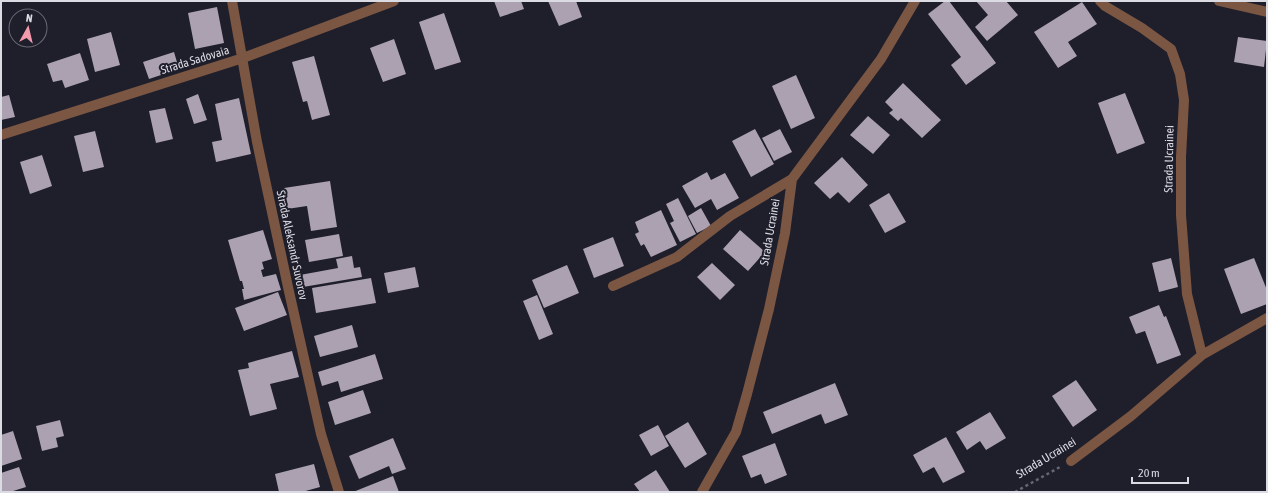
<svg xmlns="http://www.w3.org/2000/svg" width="1268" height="493" font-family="'Asap Condensed',sans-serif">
<rect width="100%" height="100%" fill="#1f1e2b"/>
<path fill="#aca1b0" d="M494,1H521L524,9L500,17Z
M548,1H576L582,17L559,26Z
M945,1H949L996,63L966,85L951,65L961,57L928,14Z
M976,1H1006L1018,15L987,41L975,27L988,15Z
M1082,2L1097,24L1068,42L1077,56L1058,68L1034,32Z
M217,7L224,43L195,49L188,13Z
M444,13L461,62L435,70L419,22Z
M111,32L120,65L95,72L87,39Z
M1238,37L1267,41L1264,67L1234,62Z
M394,39L406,74L383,82L370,48Z
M174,52L179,69L149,79L143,62Z
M80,53L89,80L65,88L62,80L53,82L47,64Z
M314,56L330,115L312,120L307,101L303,102L292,62Z
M796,75L815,118L791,129L772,86Z
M903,83L941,120L922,138L901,118L898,121L889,113L893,110L885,102Z
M1125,93L1145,143L1117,154L1098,103Z
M198,94L207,120L194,124L186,99Z
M9,95L15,117L1,120V97Z
M239,98L251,154L216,162L212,142L222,140L215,104Z
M165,108L173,139L156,143L149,111Z
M868,116L890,135L873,154L850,135Z
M755,129L774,164L751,177L732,141Z
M780,129L792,152L774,161L762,138Z
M95,131L104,167L83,172L74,136Z
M42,155L52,186L30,194L20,162Z
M842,157L868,185L849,203L838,192L830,199L814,183Z
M707,172L711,180L725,173L739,198L717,210L711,199L695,208L682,186Z
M330,181L337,227L311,231L307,206L287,209L284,188Z
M889,193L906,222L885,233L869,205Z
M678,198L696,234L680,242L670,223L674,221L666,204Z
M701,208L711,226L697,233L688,216Z
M661,210L677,245L651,257L644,244L641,246L635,234L639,232L635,222Z
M263,230L272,259L262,262L264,269L261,270L263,277L276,274L281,290L244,300L242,289H244L242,281H240L228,240Z
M740,230L765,252L748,271L723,249Z
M339,234L343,256L309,262L305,240Z
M613,237L624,266L594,278L583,249Z
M352,256L354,268L360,267L362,277L303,287L300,275L338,268L336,259Z
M1171,258L1178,287L1159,292L1152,263Z
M1254,258L1267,290V304L1241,314L1224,269Z
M712,263L735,285L720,300L697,277Z
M567,265L579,293L544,308L532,280Z
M415,267L419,287L388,293L384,273Z
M371,278L376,303L316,313L312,288Z
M278,292L287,315L244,331L235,308Z
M537,295L553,334L539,340L523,301Z
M1159,305L1164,317L1166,316L1181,355L1157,364L1145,331L1136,334L1129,317Z
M352,325L358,347L320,357L314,336Z
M292,351L299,377L270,384L277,409L250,416L238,370L249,368L248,363Z
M375,354L383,379L341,392L338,381L322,386L318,372Z
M1076,380L1097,410L1073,427L1052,396Z
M835,383L848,415L825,424L821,414L772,434L763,412Z
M363,390L371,413L335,425L328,402Z
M990,412L1006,438L986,450L980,441L967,450L956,432Z
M60,420L64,436L56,438L58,447L42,451L36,426Z
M688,422L707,454L685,468L665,436Z
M658,425L669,446L651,456L639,435Z
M13,431L22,459L1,466V435Z
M946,437L965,472L943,483L934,467L923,473L913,455Z
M393,438L406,469L392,474L389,466L359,479L349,456Z
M775,443L787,475L765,484L761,474L751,478L742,456Z
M314,464L320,487L302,492H279L275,474Z
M19,467L26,487L10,492H1V473Z
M656,470L670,492H640L634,484Z
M393,476L399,492H353Z"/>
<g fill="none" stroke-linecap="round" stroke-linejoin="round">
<path stroke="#666571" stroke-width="2.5" stroke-dasharray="3 3" stroke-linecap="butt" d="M1015,492L1060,467"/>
<path stroke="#7a5643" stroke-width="10" d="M232,1L257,142L288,287L321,434L339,492
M1100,1L1105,6L1142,28L1171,49L1180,74L1184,100L1181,157V215L1187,294L1202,355
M1219,1L1267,12
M1,135L243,58L394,1
M613,286L677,257L730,216L792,179
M1071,461L1131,416L1202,355L1267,318
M702,492L736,432L747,394L769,309L785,233L792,179L881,59L915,1"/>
</g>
<g text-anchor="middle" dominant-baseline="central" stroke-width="4" stroke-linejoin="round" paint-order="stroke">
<g font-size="12" fill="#dbdbe4" stroke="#1f1e2b">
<text transform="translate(195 60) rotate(-17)">Strada Sadovaia</text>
<text transform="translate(1169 159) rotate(-89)">Strada Ucrainei</text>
<text transform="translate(770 232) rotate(-80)">Strada Ucrainei</text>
<text transform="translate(292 245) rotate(78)">Strada Aleksandr Suvorov</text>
<text transform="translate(1046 458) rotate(-31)">Strada Ucrainei</text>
</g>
</g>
<rect width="1268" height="493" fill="none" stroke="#dbdbe4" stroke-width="4"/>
<g transform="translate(28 28) rotate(8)"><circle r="19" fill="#1f1e2b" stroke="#6a6a75"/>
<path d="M0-3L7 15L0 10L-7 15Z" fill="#f39aac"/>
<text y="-6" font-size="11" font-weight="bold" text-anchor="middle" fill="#dbdbe4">N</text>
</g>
<path d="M1132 477v6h56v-6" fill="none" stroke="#dbdbe4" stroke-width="2"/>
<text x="1138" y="477" font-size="12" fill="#dbdbe4" stroke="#1f1e2b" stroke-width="3" paint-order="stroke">20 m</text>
</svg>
